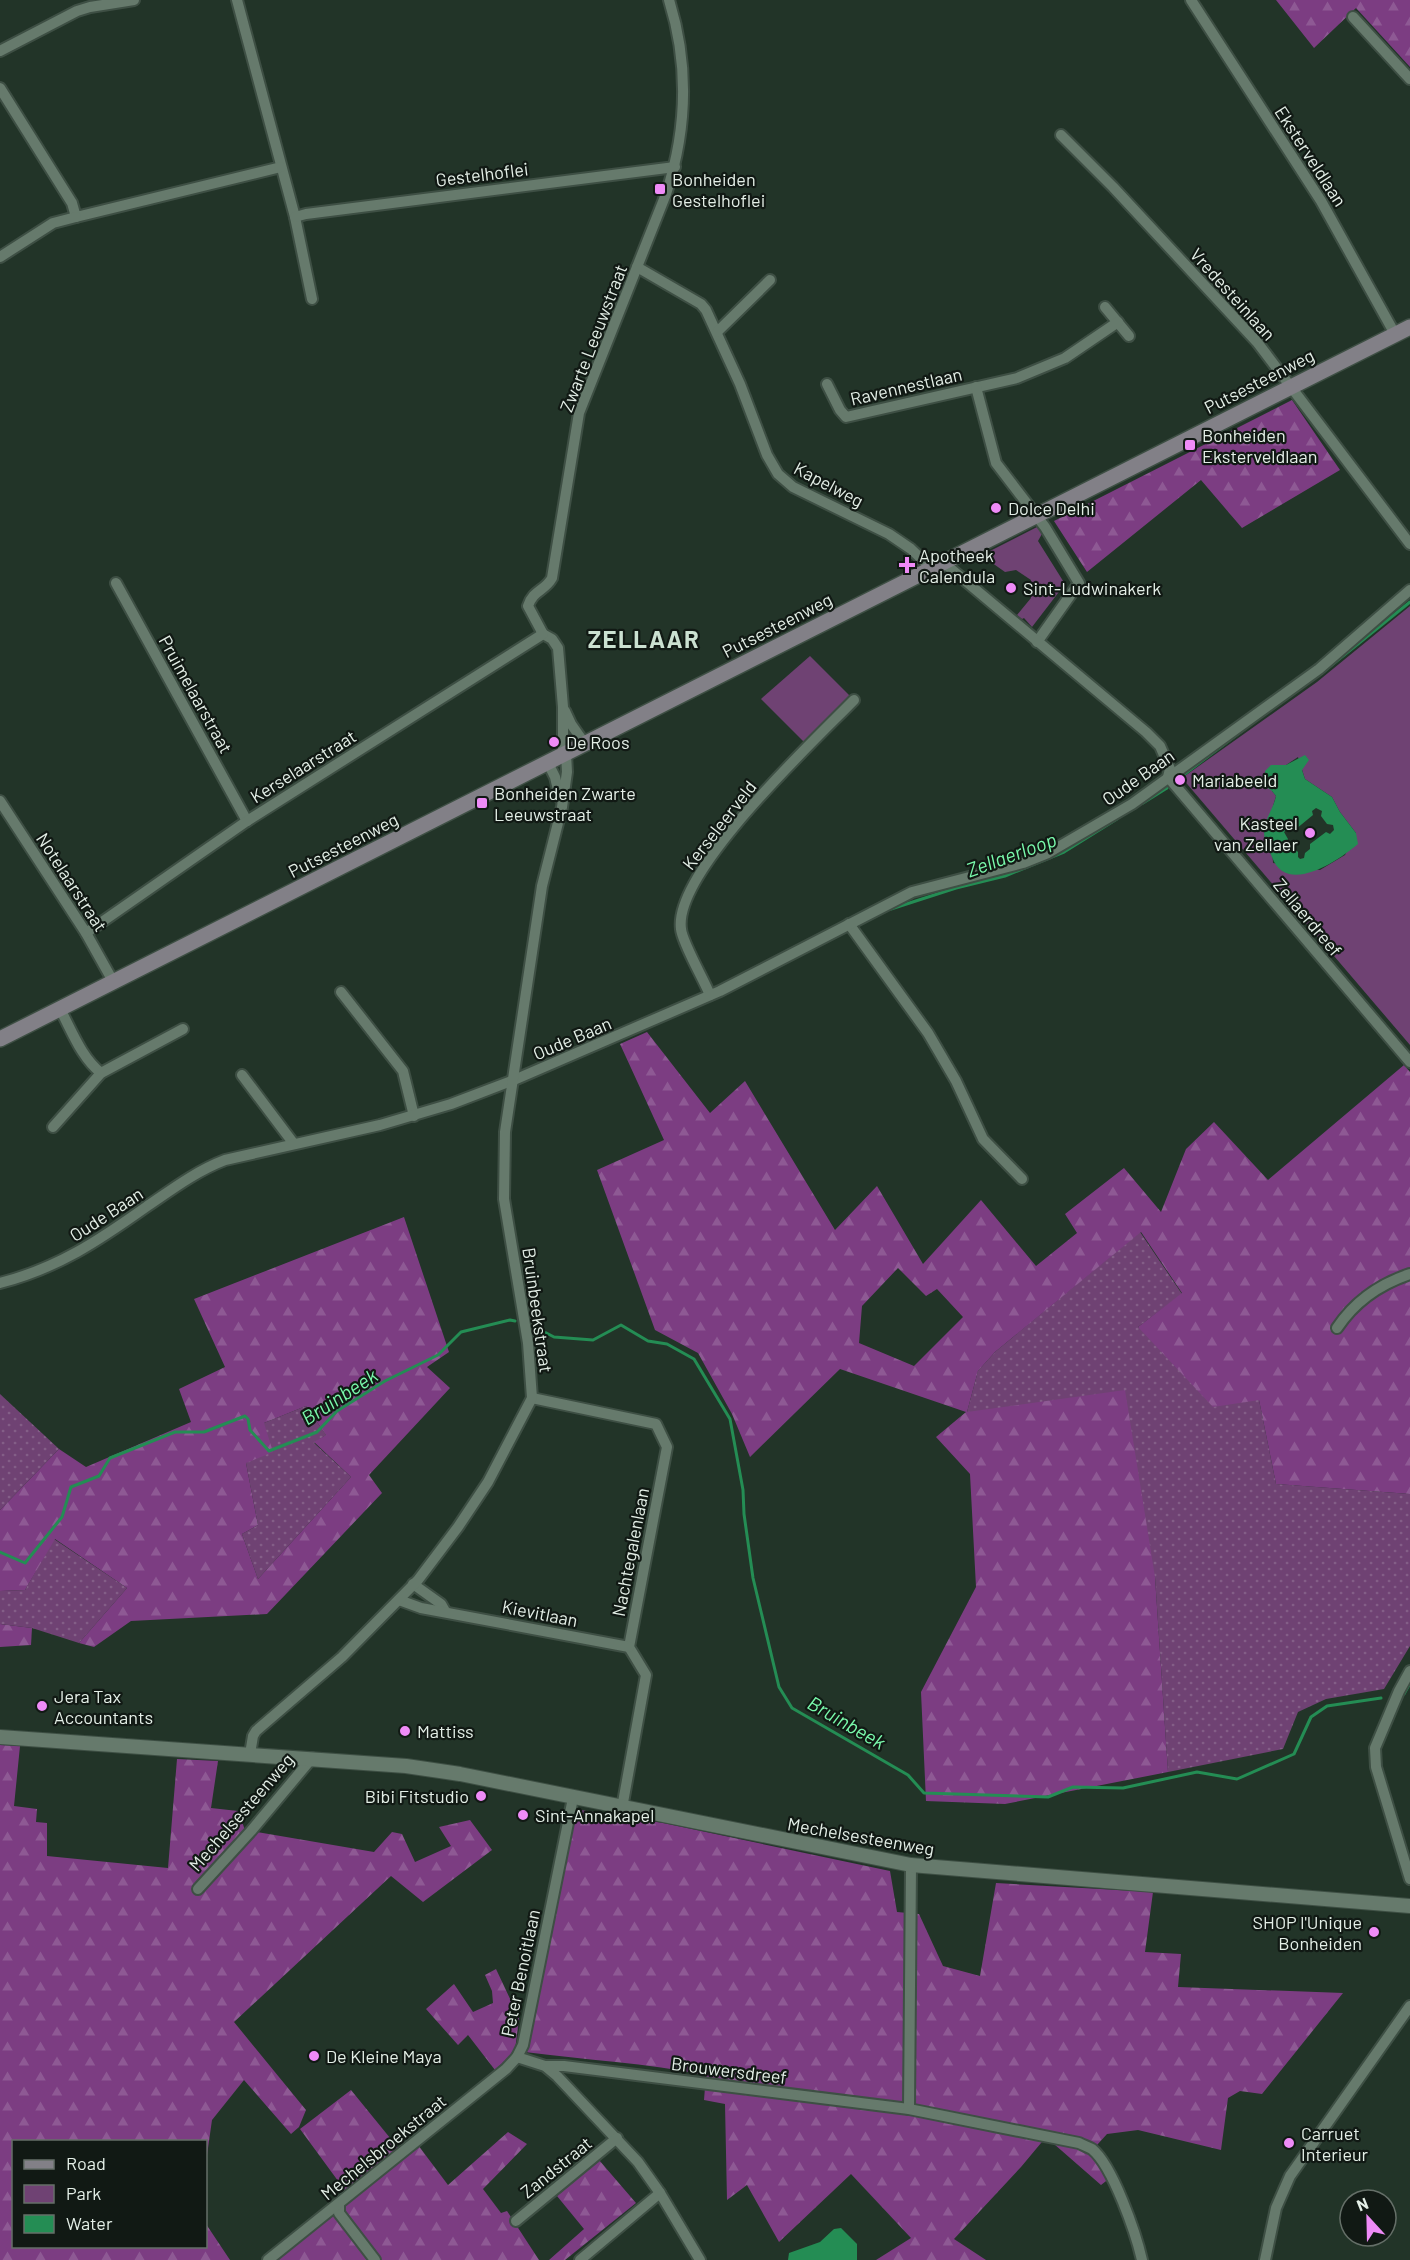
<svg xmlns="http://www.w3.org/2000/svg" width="1410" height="2260" viewBox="0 0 1410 2260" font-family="Barlow,sans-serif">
  <defs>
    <pattern id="grass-dots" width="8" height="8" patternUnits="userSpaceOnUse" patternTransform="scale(1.5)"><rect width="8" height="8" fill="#6f4273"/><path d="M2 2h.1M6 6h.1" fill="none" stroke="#835e87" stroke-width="1.8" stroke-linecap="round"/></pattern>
    <pattern id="forest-firs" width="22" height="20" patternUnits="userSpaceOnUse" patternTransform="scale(1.5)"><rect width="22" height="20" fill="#7c3d82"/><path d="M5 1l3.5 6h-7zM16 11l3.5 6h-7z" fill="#8e5994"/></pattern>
  </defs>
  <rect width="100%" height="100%" fill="#223428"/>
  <g fill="url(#grass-dots)">
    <polygon points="1140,1232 1182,1294 1138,1327 1259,1400 1276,1484 1410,1494 1410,1646 1384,1689 1326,1699 1298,1712 1283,1749 1168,1772 1155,1577 967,1412 978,1371 995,1352"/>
    <polygon points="0,1394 59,1449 0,1510"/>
    <polygon points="306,1406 326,1435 314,1443 351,1477 258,1579 242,1534 258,1525 246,1463 264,1423"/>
    <polygon points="54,1539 127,1588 79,1643 32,1628 0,1624 0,1591 25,1590"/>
  </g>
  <g fill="url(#forest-firs)" fill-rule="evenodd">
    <polygon points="1276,0 1410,0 1410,67 1356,8 1314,48"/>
    <polygon points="1292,400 1340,470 1242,528 1201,480 1087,572 1054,521"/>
    <path d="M647 1032 710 1113 745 1081 835 1230 877 1186 923 1264 981 1200 1036 1266 1077 1233 1065 1214 1124 1168 1161 1212 1186 1149 1214 1122 1268 1180 1404 1065 1410 1072V1494L1276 1484 1259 1400 1213 1407 1138 1327 1182 1293 1141 1232 995 1352 978 1371 967 1412 1125 1390 1155 1577 1168 1772 1005 1804 926 1801 921 1692 976 1587 970 1474 936 1437 966 1412 840 1369 750 1457 732 1414 698 1353 655 1330 597 1170 664 1140 620 1044ZM898 1268 926 1296 937 1289 963 1317 914 1366 859 1343 862 1306Z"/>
    <path d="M404 1217 449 1352 427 1367 450 1388 369 1475 382 1493 267 1614 131 1621 94 1647 79 1643 127 1588 55 1539 25 1590 0 1591V1510L59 1449 86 1467 191 1422 179 1389 225 1367 194 1299ZM306 1406 326 1435 314 1442 351 1477 258 1579 242 1534 258 1525 246 1463 273 1452 264 1423Z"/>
    <polygon points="0,1624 32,1628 31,1645 0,1647"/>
    <polygon points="0,1745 20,1746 14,1806 37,1809 36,1822 47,1823 47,1856 168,1868 177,1759 218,1761 211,1808 238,1811 245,1830 374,1852 392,1832 402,1834 415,1862 451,1846 439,1827 470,1820 492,1850 423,1902 391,1876 234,2022 306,2110 299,2127 291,2134 244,2080 212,2120 206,2162 206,2142 14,2142 14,2246 206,2246 206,2224 230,2260 0,2260"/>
    <path d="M574 1809 663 1823 890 1871 897 1912 919 1914 943 1966 980 1976 996 1883 1153 1892 1145 1952 1181 1954 1178 1987 1343 1993 1262 2094 1240 2091 1228 2098 1221 2150 1138 2130 1107 2134 1097 2145 1110 2178 1101 2185 1046 2137 1021 2167 954 2239 986 2260H876L911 2238 851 2174 779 2242 747 2185 727 2200 725 2104 704 2100 706 2075C646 2063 586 2060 525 2052Z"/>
    <polygon points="496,1969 519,2018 515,2051 495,2070 468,2035 458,2045 426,2009 454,1984 473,2012 493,2003 492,1991 485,1975"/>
    <polygon points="351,2090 399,2149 418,2145 448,2185 508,2132 527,2144 483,2189 501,2213 507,2211 539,2260 273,2260 352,2200 300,2129"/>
    <polygon points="599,2160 636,2203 565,2260 549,2260 584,2229 557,2196"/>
  </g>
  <g fill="#6f4273" fill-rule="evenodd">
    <polygon points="1039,526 1043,532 1038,541 1065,584 1032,627 1024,618 1022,619 1017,615 1031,598 1031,580 1016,570 1005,572 988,560 989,559 987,555 990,554 990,551"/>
    <path d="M1410 606V1045L1182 778 1317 682ZM1298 757 1305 779 1332 797 1340 812 1356 833 1345 855 1320 870 1273 863 1270 816 1276 796 1272 791 1286 765Z"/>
    <polygon points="810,656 854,700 809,747 761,699"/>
  </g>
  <g fill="#248d54" fill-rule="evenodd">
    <path d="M1305 755 1309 760 1302 770 1305 779 1332 797 1340 812 1356 833 1358 844C1338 861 1286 896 1272 857 1268 847 1264 842 1264 831 1264 821 1274 807 1276 796L1272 791 1265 786V771L1271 765H1286ZM1316 808 1322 811 1321 816 1327 824 1333 825 1334 830 1330 834 1326 832 1310 844V849L1305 853 1304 858 1300 859 1298 857V852L1287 841 1288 839 1284 832 1292 825 1296 829 1313 815 1312 811Z"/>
    <polygon points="841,2228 857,2244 857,2260 788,2260 789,2253 820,2242 834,2229"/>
  </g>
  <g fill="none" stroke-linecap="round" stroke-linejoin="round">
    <g stroke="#248d54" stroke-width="3">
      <polyline points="1323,672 1410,602"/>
      <polyline points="1178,779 1247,727"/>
      <polyline points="1143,803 1167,788"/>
      <polyline points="891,909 956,888 1005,876 1064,852 1117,819"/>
      <polyline points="533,1326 554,1337 593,1340 621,1325 648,1341 667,1344 694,1359 730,1419 743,1490 744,1514 753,1578 779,1687 792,1708 908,1775 924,1793 1048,1797 1073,1787 1123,1788 1197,1772 1237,1779 1294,1754 1311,1717 1327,1706 1381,1698"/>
      <polyline points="0,1552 25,1563 62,1517 71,1487 99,1476 110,1458 175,1432 204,1432 245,1416 248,1419 250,1430 269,1451 317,1432 337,1411 385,1381 438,1355 461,1332 510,1320 515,1321"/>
      <polyline points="1400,1695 1404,1694 1410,1683"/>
    </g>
    <defs>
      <g id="minor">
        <polyline points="237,0 295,217 312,299"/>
        <polyline points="1191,0 1321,201 1395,334"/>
        <polyline points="1353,17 1410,79"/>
        <polyline points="0,51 77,11 90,7 134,0"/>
        <polyline points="0,88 72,203 76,217 281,167"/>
        <polyline points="1061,135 1113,187 1257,342 1410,544"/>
        <polyline points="295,217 306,214 675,167"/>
        <polyline points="0,257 53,223 76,217"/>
        <polyline points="637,267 701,304 706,310 740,384 767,455 778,474 793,487 889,534 911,549 932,569"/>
        <polyline points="1105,307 1129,336"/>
        <polyline points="717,332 770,280"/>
        <polyline points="827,384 840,410 846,417 1017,378 1065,358 1118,322"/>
        <polyline points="976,387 996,463 1045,527 1079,583 1037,642"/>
        <polyline points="944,563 1146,732 1160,746 1170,769 1168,777 1410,1062"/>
        <polyline points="116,583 247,821"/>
        <polyline points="565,711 571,724 585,744"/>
        <path d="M563 755V707L558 648 552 639 543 634 528 606C533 590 545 591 552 578L579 413 666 194C687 130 689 64 669 0"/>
        <polyline points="548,763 555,777 560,798"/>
        <polyline points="0,801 86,933 114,983"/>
        <polyline points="849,924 928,1033 956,1081 983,1139 1022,1179"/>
        <polyline points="86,933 247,821 543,634"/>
        <polyline points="341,992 403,1071 414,1116"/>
        <path d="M710 995C704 980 682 942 681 929 673 872 814 741 854 700"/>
        <path d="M60 1009C72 1031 81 1057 101 1073"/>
        <polyline points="242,1075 294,1144"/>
        <polyline points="53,1127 101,1073 183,1029"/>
        <path d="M0 1283C58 1268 98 1241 146 1207 171 1190 196 1171 225 1160L380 1125 451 1104 514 1080 720 991 912 892 1023 863 1048 853 1132 804 1319 669 1410 590"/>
        <path d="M1337 1328C1355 1301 1380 1284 1410 1274"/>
        <polyline points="532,1398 656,1424 667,1447 629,1647 646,1675 622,1808"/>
        <polyline points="413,1584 441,1604 445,1611"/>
        <polyline points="399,1600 421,1608 629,1647"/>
        <polyline points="1410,1671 1399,1691 1375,1748 1376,1767 1410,1879"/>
        <polyline points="250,1754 253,1736 256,1731 342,1657 418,1580 458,1527 488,1482 532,1398 528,1343 504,1199 505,1132 542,886 562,807 567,772 566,754"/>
        <polyline points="198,1889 251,1831 312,1758"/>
        <polyline points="517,2057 545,2066 557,2076 638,2162 660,2193 700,2260"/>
        <path d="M545 2066H564L909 2109 1079 2143C1083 2145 1088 2147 1092 2149 1113 2166 1136 2234 1142 2260"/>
        <polyline points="909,2109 911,1865"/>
        <polyline points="339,2204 339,2213 375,2260"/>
        <polyline points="516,2221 617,2138"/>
        <polyline points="268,2260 506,2069 517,2057 523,2045 573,1798"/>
        <polyline points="580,2260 660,2193"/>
        <polyline points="1265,2260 1276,2208 1290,2176 1410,2006"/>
      </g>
      <polyline id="tertiary" points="0,1737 406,1766 460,1774 911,1865 1410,1906"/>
      <polyline id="secondary" points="0,1039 1410,327"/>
    </defs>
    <use href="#minor" stroke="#3e4f44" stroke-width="14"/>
    <use href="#tertiary" stroke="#3e4f44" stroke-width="16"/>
    <use href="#secondary" stroke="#3e4f44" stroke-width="18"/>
    <use href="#minor" stroke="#667a6c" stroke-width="10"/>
    <use href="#tertiary" stroke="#667a6c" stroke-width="14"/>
    <use href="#secondary" stroke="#828087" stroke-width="15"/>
  </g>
  <g fill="#ef8bf7" stroke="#111914" stroke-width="2">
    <rect x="654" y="183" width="12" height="12" rx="3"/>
    <rect x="1184" y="439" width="12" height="12" rx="3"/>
    <circle cx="996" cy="508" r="6"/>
    <path d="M904 556h6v6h6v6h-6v6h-6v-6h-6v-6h6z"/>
    <circle cx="1011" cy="588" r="6"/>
    <circle cx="554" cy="742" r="6"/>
    <circle cx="1180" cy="780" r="6"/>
    <rect x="476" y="797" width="12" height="12" rx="3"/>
    <circle cx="1310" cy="833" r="6"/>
    <circle cx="42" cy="1706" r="6"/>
    <circle cx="405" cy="1731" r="6"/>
    <circle cx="481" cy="1796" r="6"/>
    <circle cx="523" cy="1815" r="6"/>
    <circle cx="1374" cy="1932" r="6"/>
    <circle cx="314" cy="2056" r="6"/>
    <circle cx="1289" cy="2143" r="6"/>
  </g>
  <g text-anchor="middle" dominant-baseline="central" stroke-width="4.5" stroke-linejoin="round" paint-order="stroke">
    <g font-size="18" fill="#e4efe7" stroke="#111914">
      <text transform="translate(1311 156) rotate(57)">Eksterveldlaan</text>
      <text transform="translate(482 174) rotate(-7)">Gestelhoflei</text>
      <text transform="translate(1233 294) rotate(48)">Vredesteinlaan</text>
      <text transform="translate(593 338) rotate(-69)">Zwarte Leeuwstraat</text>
      <text transform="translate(1259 381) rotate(-27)">Putsesteenweg</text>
      <text transform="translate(906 386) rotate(-13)">Ravennestlaan</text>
      <text transform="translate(829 484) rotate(28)">Kapelweg</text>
      <text transform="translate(777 625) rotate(-27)">Putsesteenweg</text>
      <text transform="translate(196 694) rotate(61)">Pruimelaarstraat</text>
      <text transform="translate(303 766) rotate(-32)">Kerselaarstraat</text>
      <text transform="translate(1138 777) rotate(-35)">Oude Baan</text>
      <text transform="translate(719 825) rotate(-52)">Kerseleerveld</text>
      <text transform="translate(343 845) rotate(-27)">Putsesteenweg</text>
      <text transform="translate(72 882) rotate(57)">Notelaarstraat</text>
      <text transform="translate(1308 917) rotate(50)">Zellaerdreef</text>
      <text transform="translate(572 1038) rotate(-23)">Oude Baan</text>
      <text transform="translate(106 1214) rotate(-33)">Oude Baan</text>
      <text transform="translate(538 1310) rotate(82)">Bruinbeekstraat</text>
      <text transform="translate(630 1552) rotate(-79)">Nachtegalenlaan</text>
      <text transform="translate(540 1613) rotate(11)">Kievitlaan</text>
      <text transform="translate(241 1812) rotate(-49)">Mechelsesteenweg</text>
      <text transform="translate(861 1836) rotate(10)">Mechelsesteenweg</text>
      <text transform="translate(520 1973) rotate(-78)">Peter Benoitlaan</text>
      <text transform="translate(729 2070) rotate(7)">Brouwersdreef</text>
      <text transform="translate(383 2147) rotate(-39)">Mechelsbroekstraat</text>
      <text transform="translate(556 2167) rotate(-39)">Zandstraat</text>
    </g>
    <g font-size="18" fill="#e4efe7" stroke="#111914" text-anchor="start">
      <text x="672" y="179">Bonheiden<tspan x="672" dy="21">Gestelhoflei</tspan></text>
      <text x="1202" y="435">Bonheiden<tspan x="1202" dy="21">Eksterveldlaan</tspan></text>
      <text x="1008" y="508">Dolce Delhi</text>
      <text x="919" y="555">Apotheek<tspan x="919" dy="21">Calendula</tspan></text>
      <text x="1023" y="588">Sint-Ludwinakerk</text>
      <text x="566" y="742">De Roos</text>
      <text x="1192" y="780">Mariabeeld</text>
      <text x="494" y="793">Bonheiden Zwarte<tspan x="494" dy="21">Leeuwstraat</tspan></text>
      <text x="1298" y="823" text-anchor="end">Kasteel<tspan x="1298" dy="21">van Zellaer</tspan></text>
      <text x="54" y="1696">Jera Tax<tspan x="54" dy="21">Accountants</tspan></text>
      <text x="417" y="1731">Mattiss</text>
      <text x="469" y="1796" text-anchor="end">Bibi Fitstudio</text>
      <text x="535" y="1815">Sint-Annakapel</text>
      <text x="1362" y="1922" text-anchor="end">SHOP l'Unique<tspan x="1362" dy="21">Bonheiden</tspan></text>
      <text x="326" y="2056">De Kleine Maya</text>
      <text x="1301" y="2133">Carruet<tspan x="1301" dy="21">Interieur</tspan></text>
    </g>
    <g font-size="20" font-style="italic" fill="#79f9ab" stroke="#111914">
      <text transform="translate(1011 854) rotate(-20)">Zellaerloop</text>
      <text transform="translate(339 1396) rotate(-33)">Bruinbeek</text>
      <text transform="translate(847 1722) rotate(30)">Bruinbeek</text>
    </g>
    <g font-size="24" font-weight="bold" letter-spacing="1.5" fill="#cbe1d1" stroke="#111914">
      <text x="644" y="638">ZELLAAR</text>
    </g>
  </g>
  <rect x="12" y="2140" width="195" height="108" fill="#111914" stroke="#656f68" stroke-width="1.5"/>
  <rect x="24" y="2160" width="30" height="9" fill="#828087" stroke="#656f68" stroke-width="1.5"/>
  <text x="66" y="2170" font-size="18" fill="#e4efe7">Road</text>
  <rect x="24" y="2185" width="30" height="18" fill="#6f4273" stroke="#656f68" stroke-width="1.5"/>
  <text x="66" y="2200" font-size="18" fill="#e4efe7">Park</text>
  <rect x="24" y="2215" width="30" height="18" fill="#248d54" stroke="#656f68" stroke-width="1.5"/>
  <text x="66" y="2230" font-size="18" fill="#e4efe7">Water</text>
  <g transform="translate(1368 2218) rotate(338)"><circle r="28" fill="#111914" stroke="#656f68" stroke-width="1.5"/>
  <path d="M0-4.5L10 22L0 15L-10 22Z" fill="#ef8bf7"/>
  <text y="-9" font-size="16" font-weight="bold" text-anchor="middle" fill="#e4efe7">N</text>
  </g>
</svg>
